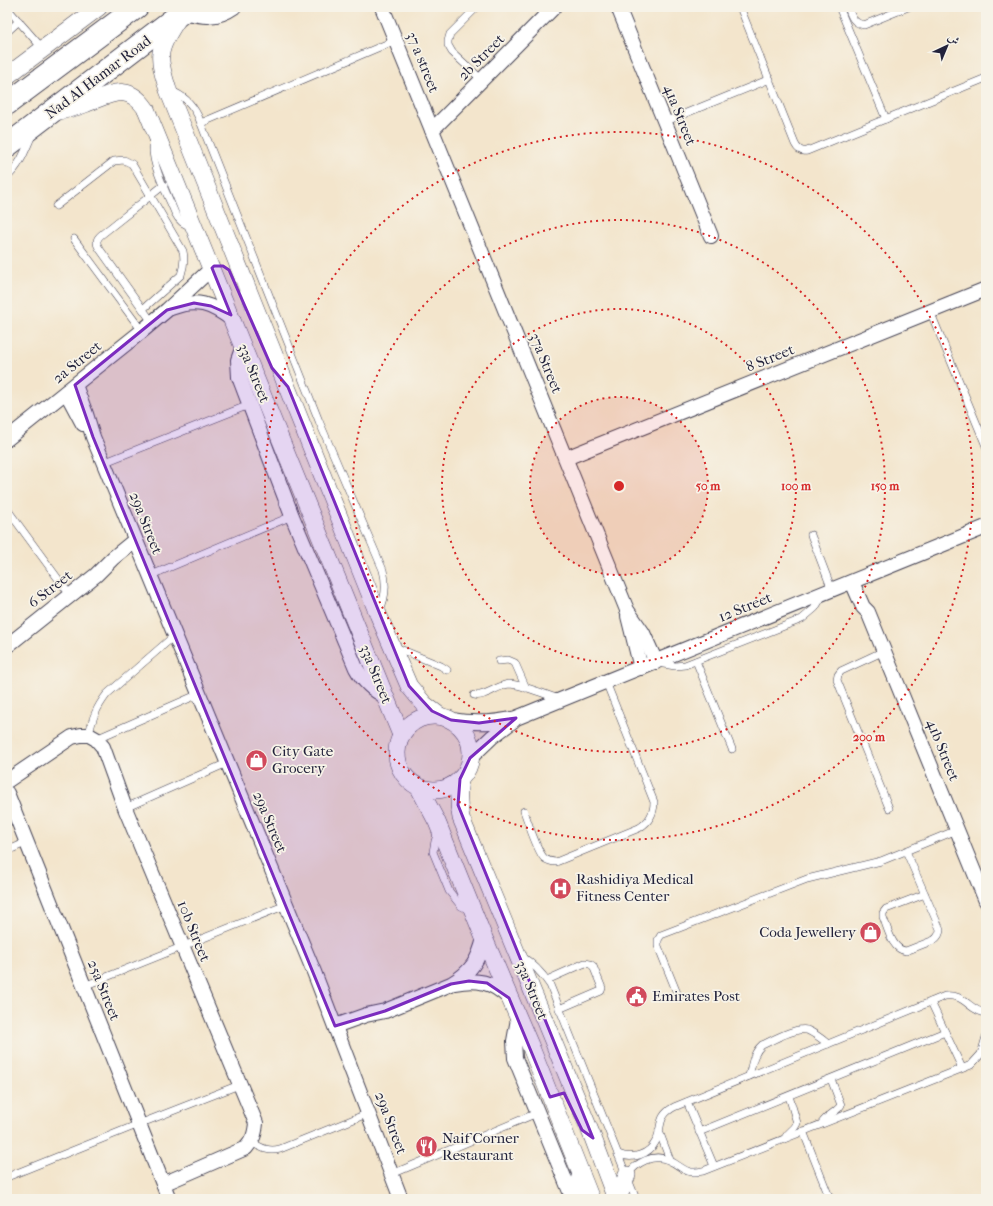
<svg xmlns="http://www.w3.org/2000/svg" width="993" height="1206" viewBox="0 0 993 1206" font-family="'IM FELL French Canon',Amiri,serif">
  <rect width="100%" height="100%" fill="#f7f3e8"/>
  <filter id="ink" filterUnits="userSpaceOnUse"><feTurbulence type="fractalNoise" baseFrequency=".025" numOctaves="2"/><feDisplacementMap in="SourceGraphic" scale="8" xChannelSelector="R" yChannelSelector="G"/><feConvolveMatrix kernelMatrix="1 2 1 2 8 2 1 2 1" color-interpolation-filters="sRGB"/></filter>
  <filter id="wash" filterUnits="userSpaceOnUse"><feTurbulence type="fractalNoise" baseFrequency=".012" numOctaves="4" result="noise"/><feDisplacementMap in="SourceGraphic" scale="16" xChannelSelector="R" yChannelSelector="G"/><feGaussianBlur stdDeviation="0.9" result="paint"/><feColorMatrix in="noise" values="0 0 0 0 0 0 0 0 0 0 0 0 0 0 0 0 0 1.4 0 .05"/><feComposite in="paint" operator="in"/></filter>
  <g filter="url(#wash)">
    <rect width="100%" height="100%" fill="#f3e5cc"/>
  </g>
  <g filter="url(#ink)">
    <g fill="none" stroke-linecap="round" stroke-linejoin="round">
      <defs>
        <g id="service">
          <polyline points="477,7 450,34 448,41 448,45 452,52 482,80"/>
          <path d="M740 7 795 144C798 150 802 152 807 151L986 78"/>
          <polyline points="839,7 886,119"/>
          <path d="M848 7C851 16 853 23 864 25L908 7"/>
          <polyline points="7,8 43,49"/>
          <polyline points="7,32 19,21"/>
          <path d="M171 91C183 95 192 104 198 116L319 421 383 570C387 585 386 598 379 612"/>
          <polyline points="664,122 770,79"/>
          <polyline points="201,123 396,40"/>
          <path d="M154 139C148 160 167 193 175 213 179 221 183 224 192 227"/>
          <path d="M7 177C20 166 25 151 32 135"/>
          <path d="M56 206 114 161 124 160 132 164 183 251C185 260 184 266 181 275L143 309"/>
          <polyline points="74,239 142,331"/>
          <polyline points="930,311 986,446"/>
          <path d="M152 322 99 248C96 243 96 239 101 235L164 185"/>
          <polyline points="103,463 249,405"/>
          <polyline points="7,509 70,595"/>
          <polyline points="811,535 832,590"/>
          <polyline points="149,576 292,516"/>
          <polyline points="395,647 441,666 447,670"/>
          <polyline points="884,651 841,671 838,675 837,680 889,808"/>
          <polyline points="499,661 508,660 515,663 526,688"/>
          <polyline points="696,661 732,749"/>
          <polyline points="658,663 675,666 685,665 802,619 815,608 823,595"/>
          <path d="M474 695C484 698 498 685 509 684 521 684 547 695 559 699"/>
          <path d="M89 735C92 718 97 707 107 694L174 636"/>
          <polyline points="96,739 199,694"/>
          <polyline points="125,808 227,763"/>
          <path d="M524 811C528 822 537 851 544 858 548 861 552 862 556 862L639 828C649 822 654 814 654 802L606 682"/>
          <polyline points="438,832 435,841 433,852 449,891 461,906 471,911"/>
          <polyline points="7,851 27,842"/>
          <path d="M906 851 940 929C940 934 938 937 934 940L906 951C892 950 888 929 883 917V913L886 909 925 894"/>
          <path d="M521 956C534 964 542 973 550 985L636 1199"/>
          <polyline points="547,980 585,963 590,964 593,966 602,988 601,991 559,1009"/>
          <polyline points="84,986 286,905"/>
          <polyline points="679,998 658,946 658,940 661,935 807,879 881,861 957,830"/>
          <polyline points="931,1002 962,1068"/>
          <path d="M749 1076C752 1064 753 1053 762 1045 773 1040 796 1027 807 1030 814 1033 822 1039 828 1044"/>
          <polyline points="687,1102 714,1166"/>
          <polyline points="984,1122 986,1127"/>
          <path d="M822 1123C828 1114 837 1112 841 1105L831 1079"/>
          <polyline points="659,1131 670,1160"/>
          <polyline points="803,1131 830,1199"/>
          <polyline points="699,1132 945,1032"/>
          <path d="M785 1138C788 1131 795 1130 797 1123L789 1096"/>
          <path d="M251 1142C262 1148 268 1152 280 1149L369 1113"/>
          <path d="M618 1154C632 1160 649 1155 656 1141 663 1127 656 1117 674 1107L945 996C965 993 969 1011 986 1013"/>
          <polyline points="392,1174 537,1113"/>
          <path d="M627 1175C636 1163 653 1153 668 1160 683 1166 683 1175 703 1171L971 1065 981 1054 986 1037"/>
          <polyline points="7,1177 139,1124 239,1085"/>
        </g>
        <g id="minor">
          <polyline points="382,7 627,610 643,633 656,662"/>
          <polyline points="618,7 711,236"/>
          <path d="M184 12C203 17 217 19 234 7"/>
          <polyline points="432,130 554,7"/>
          <path d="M171 308C197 298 211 304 233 320"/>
          <path d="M243 346 238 360 239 377 292 516 356 668C363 681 372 690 385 696"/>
          <polyline points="75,385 86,414 93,437 314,972 401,1199"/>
          <polyline points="66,392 83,424"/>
          <polyline points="7,439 142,331 167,310 212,268"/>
          <polyline points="566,458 986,289"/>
          <polyline points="852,582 863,607 868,612 986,901"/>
          <polyline points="628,616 641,668"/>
          <polyline points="7,646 96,575 113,558 135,540"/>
          <path d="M451 720C474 724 494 723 516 718L986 527"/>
          <polyline points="470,758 492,737 513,721"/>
          <path d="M7 781 72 737 81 735H89L96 739 103 747 125 808 256 1123C255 1134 253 1140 246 1148L163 1184"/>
          <polyline points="7,793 169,1199"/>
          <path d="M454 983C477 979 492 981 509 998"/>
          <polyline points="518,1019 514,1041 515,1058 573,1199"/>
          <path d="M335 1026 366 1015 385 1011 451 984C471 972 479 960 484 938"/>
        </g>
        <g id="tertiary">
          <path d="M177 20C157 50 157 56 168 90L378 614 409 686 424 704 440 716"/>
          <polyline points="7,76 99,7"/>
          <path d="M54 112C65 110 75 108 85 104 109 95 127 81 146 109L401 735"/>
          <circle cx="434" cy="753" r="37"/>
          <path d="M460 779C458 793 458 804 461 818L593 1138 616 1199"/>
          <polyline points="418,786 437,822 484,938 530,1045 591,1199"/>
          <polyline points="575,1199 581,1173"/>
          <polyline points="618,1199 627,1175"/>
        </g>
        <g id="primary">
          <polyline points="7,104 137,7"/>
          <polyline points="7,146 189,7"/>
        </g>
      </defs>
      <use href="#service" stroke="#413f51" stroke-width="8"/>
      <use href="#minor" stroke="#413f51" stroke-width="16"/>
      <use href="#tertiary" stroke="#413f51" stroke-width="18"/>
      <use href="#primary" stroke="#413f51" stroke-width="24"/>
      <use href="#service" stroke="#fff" stroke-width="7"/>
      <use href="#minor" stroke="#fff" stroke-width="14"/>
      <use href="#tertiary" stroke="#fff" stroke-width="17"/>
      <use href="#primary" stroke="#fff" stroke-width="22"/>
    </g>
  </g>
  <path fill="#7b2cbf" fill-opacity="0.2" stroke="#7b2cbf" stroke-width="3" stroke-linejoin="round" d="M214 266H223L229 270 272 368 288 387 409 686 432 711 451 720 479 723 516 718 470 758 460 779 458 805 593 1138 582 1130 564 1093 550 1097 509 998 487 983 469 981 451 984 385 1011 335 1026 93 437 75 385 167 310 194 303 211 306 231 315 212 268Z"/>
  <circle cx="619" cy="486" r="89" fill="#d62828" fill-opacity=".12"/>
  <g fill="none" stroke="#d62828" stroke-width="2" stroke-dasharray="2 4">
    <circle cx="619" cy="486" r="89"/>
    <circle cx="619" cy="486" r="177"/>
    <circle cx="619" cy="486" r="266"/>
    <circle cx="619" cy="486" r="354"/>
  </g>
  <defs>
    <symbol id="shop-disc" viewBox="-11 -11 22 22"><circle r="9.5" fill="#d1495b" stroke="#f7f3e8"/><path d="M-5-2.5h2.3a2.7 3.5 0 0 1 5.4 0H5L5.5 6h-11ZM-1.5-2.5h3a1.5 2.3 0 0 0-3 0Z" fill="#fff"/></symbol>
    <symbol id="hospital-disc" viewBox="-11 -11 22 22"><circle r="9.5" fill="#d1495b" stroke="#f7f3e8"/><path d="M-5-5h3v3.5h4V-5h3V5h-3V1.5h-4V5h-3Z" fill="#fff"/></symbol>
    <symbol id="civic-disc" viewBox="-11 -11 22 22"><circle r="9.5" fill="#d1495b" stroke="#f7f3e8"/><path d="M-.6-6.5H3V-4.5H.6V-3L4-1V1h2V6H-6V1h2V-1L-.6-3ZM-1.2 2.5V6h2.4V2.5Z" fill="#fff"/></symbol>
    <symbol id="restaurant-disc" viewBox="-11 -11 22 22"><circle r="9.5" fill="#d1495b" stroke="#f7f3e8"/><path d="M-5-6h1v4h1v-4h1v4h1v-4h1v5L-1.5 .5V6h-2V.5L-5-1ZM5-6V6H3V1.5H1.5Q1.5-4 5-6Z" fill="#fff"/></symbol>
  </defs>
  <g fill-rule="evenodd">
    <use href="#shop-disc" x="244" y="748" width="25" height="25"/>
    <use href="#hospital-disc" x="548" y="876" width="25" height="25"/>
    <use href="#shop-disc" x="858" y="920" width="25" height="25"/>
    <use href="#civic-disc" x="624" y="984" width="25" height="25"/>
    <use href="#restaurant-disc" x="414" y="1134" width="25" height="25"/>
  </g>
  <g text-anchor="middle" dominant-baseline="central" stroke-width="3.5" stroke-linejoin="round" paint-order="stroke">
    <g font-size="15" fill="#22223b" stroke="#f7f3e8">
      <text transform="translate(481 57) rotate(-45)">2b Street</text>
      <text transform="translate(423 62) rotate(68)">37 a street</text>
      <text transform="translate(98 77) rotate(-37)">Nad Al Hamar Road</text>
      <text transform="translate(680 115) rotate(68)">41a Street</text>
      <text transform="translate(770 358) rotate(-22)">8 Street</text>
      <text transform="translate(77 362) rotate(-39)">2a Street</text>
      <text transform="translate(546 363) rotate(68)">37a Street</text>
      <text transform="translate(254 373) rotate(68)">33a Street</text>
      <text transform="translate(146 523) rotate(68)">29a Street</text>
      <text transform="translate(50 589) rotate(-38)">6 Street</text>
      <text transform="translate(745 607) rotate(-22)">12 Street</text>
      <text transform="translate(376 674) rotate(68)">33a Street</text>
      <text transform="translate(943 750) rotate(68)">41b Street</text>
      <text transform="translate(270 822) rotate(67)">29a Street</text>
      <text transform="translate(194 931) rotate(68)">10b Street</text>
      <text transform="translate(104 990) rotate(68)">25a Street</text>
      <text transform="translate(532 990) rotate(68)">33a Street</text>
      <text transform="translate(391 1123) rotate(69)">29a Street</text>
    </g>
    <g font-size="15" fill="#22223b" stroke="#f7f3e8" text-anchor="start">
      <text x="272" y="751">City Gate<tspan x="272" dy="17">Grocery</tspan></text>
      <text x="576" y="879">Rashidiya Medical<tspan x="576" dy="17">Fitness Center</tspan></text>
      <text x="856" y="932" text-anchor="end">Coda Jewellery</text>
      <text x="652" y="996">Emirates Post</text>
      <text x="442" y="1138">Naif Corner<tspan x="442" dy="17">Restaurant</tspan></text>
    </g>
  </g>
  <circle cx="619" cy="486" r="6" fill="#d62828" stroke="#f7f3e8" stroke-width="2"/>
  <g font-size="12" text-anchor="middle" font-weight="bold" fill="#d62828" stroke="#f7f3e8" stroke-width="3.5" stroke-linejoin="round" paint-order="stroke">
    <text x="708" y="490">50 m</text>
    <text x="796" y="490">100 m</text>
    <text x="885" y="490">150 m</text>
    <text x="869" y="741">200 m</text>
  </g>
  <rect width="993" height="1206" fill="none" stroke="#f7f3e8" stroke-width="24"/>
  <g transform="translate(947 46) rotate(44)" stroke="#f7f3e8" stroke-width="3" paint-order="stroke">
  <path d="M0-3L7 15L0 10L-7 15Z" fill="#22223b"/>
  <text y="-6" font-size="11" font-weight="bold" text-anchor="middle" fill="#22223b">ش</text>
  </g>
</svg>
